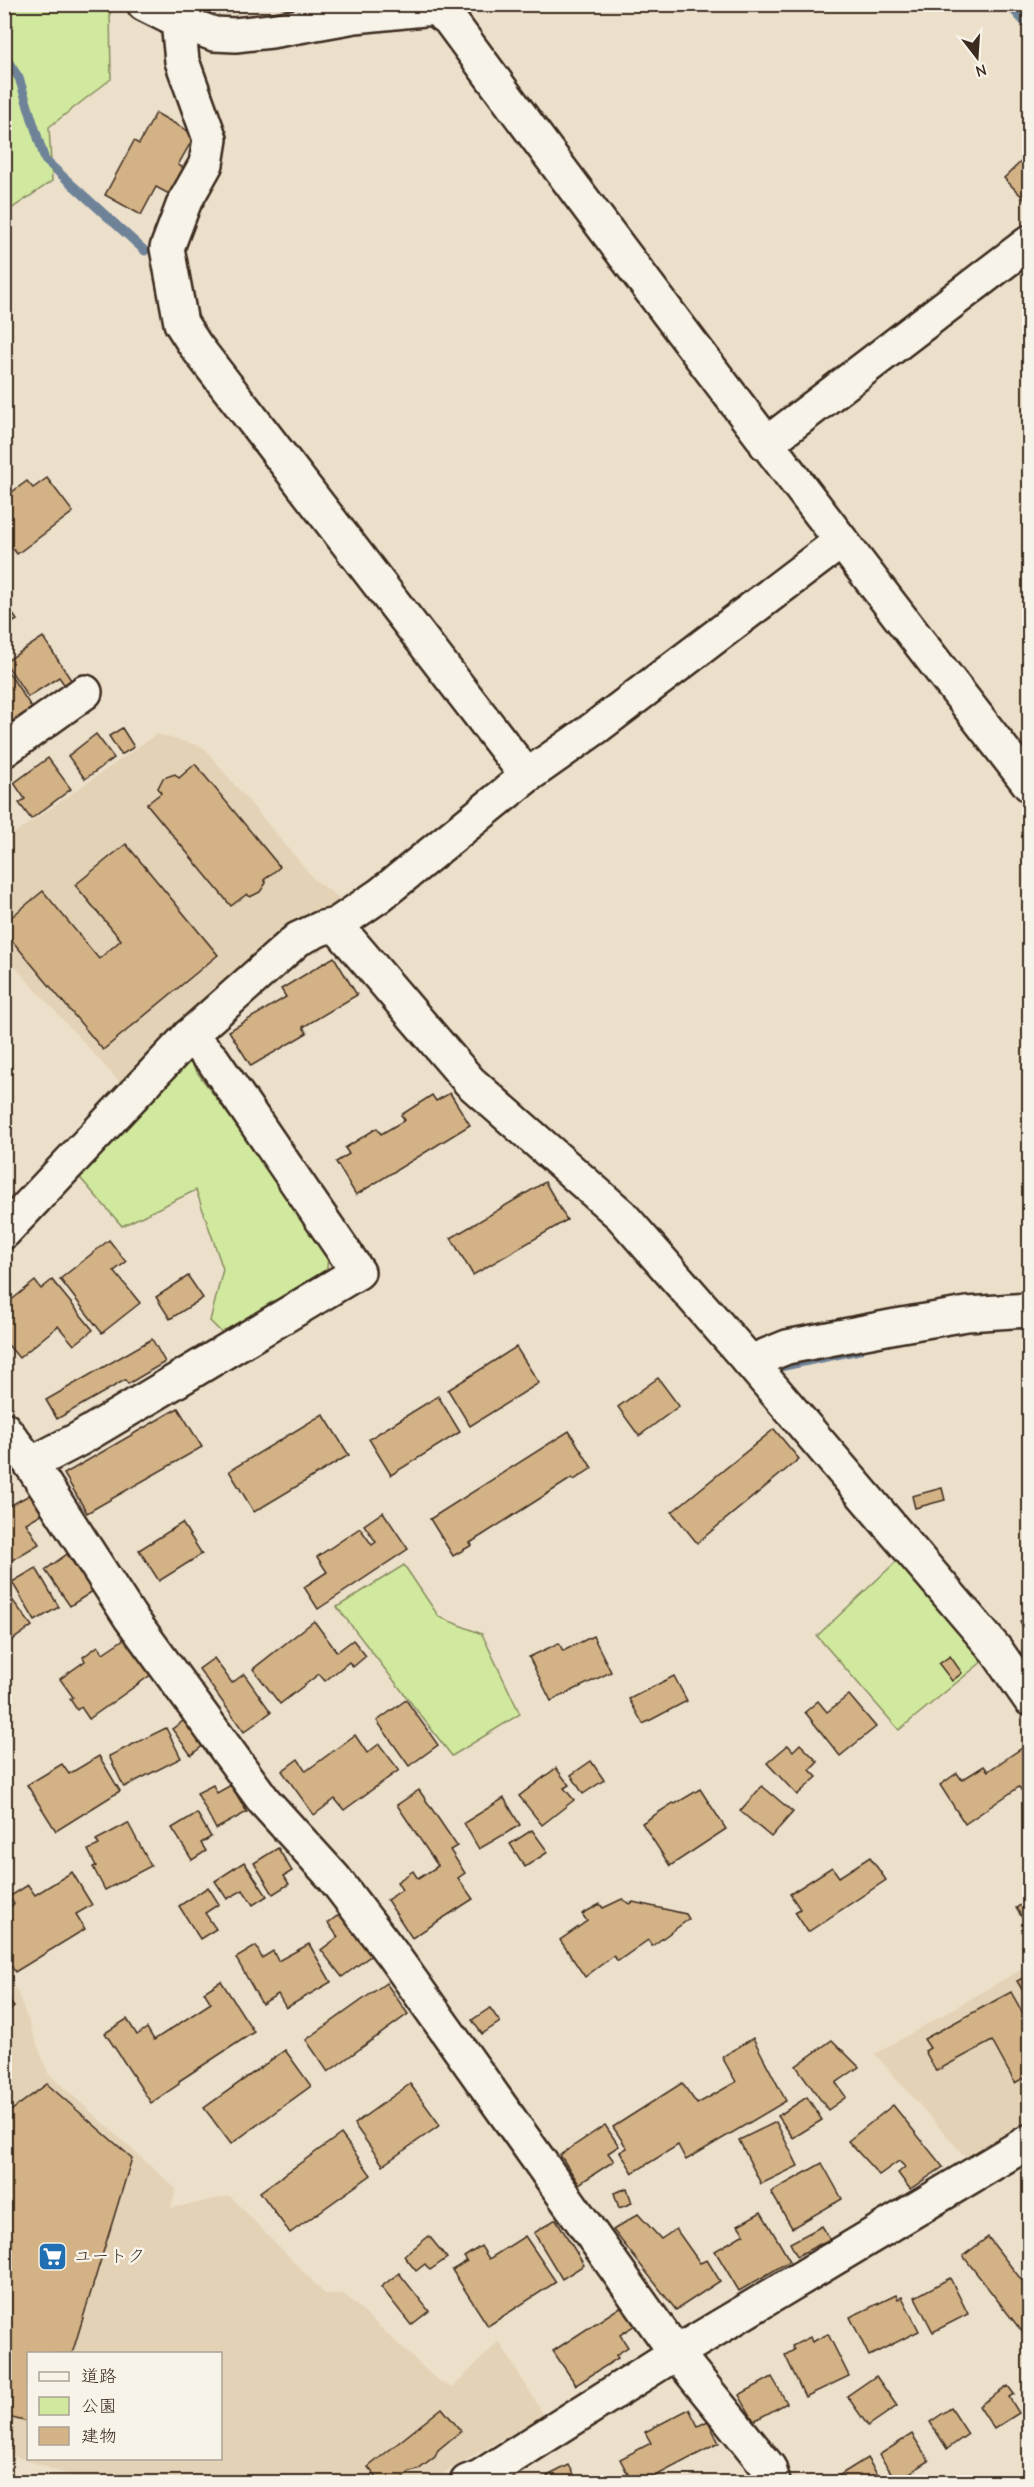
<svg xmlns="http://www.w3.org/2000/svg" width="1034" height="2487" viewBox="0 0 1034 2487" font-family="'Comic Neue','Klee One',sans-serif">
  <rect width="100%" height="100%" fill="#ece0cb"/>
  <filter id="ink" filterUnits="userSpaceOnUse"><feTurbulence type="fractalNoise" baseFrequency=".0167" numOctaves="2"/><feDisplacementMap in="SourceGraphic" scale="12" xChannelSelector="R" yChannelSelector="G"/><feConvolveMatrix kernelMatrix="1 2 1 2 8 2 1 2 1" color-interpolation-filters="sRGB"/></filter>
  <g filter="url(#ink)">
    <g fill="#e4d2b6" fill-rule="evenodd">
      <polygon points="157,734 203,747 315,880 348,904 124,1087 5,956 5,840"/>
      <polygon points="1029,1965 1029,2120 966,2158 875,2054"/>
      <path d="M4 1974 17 1991 48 2073 176 2189 171 2208 230 2196 325 2294H344L436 2379 452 2388 499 2341 544 2415 428 2482H89L5 2453ZM28 2354H220V2458H28Z"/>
    </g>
    <g fill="#d1e99e" stroke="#868a5e" stroke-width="1.5">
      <polygon points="5,4 102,4 110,8 111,79 49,127 52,181 5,213"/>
      <polygon points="189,1061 328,1251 327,1269 224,1335 210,1321 223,1269 196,1190 122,1226 75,1172"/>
      <polygon points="900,1558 989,1656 899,1730 817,1636"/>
      <polygon points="404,1565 439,1617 482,1634 520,1714 452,1756 337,1607"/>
    </g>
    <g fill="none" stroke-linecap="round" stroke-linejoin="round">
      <g stroke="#6e8298" stroke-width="9">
        <polyline points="1008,4 1030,28"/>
        <polyline points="4,55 19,78 45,160 145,251"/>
        <polyline points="775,1368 859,1350"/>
      </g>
    </g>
    <g fill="#d3b286" stroke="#3b2a1e" stroke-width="1.5">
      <polygon points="156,113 195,135 178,165 186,169 171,195 156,187 141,215 105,195 134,141 139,144"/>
      <polygon points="1030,153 1030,205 1004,178"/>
      <polygon points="47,478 73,512 17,554 4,537 4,498 27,481 33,488"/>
      <polygon points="4,601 17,620 4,628"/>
      <polygon points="43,637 73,683 66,687 59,677 28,697 5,662"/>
      <polygon points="7,670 32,708 8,724 10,727 4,731 4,671"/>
      <polygon points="122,728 134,747 121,755 109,736"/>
      <polygon points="96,734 114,758 85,779 68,756"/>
      <polygon points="48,758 71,789 31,819 19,803 25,799 14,783"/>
      <polygon points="195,764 280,867 264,880 266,883 260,892 250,897 247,894 231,906 147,804 161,793 158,788 163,778 175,774 179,778"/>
      <polygon points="126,844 218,955 103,1050 4,931 4,923 43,891 99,959 121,940 75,885"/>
      <polygon points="334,957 357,995 303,1027 307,1033 251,1066 229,1031 286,997 281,989"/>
      <polygon points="450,1093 470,1125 356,1195 336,1162 349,1154 345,1148 377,1128 381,1134 405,1120 401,1115 432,1095 436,1101"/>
      <polygon points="545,1182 567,1220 473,1275 451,1238"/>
      <polygon points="109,1240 126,1262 114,1271 140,1303 102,1333 60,1279"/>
      <polygon points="188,1276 203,1298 170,1319 156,1297"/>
      <polygon points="52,1280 93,1330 74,1345 58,1326 19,1358 4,1340 4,1306 35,1281 41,1289"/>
      <polygon points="152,1339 165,1362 128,1384 125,1380 57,1419 46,1400"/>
      <polygon points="516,1347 539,1383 470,1426 448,1390"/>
      <polygon points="658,1378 679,1406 639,1436 618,1407"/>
      <polygon points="438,1396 460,1432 391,1475 369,1439"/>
      <polygon points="178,1408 202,1447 87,1513 64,1474"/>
      <polygon points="323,1414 349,1455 254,1512 229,1471"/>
      <polygon points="774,1429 799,1459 697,1543 672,1512"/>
      <polygon points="569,1431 592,1468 574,1480 572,1478 470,1543 472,1545 453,1556 430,1519"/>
      <polygon points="942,1488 945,1500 915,1508 912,1496"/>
      <polygon points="31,1494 43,1513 26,1523 39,1544 4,1565 4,1509"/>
      <polygon points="383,1512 408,1549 318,1609 304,1587 327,1572 317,1557 360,1528 372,1545 376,1542 364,1525"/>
      <polygon points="182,1523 202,1554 159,1581 139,1550"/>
      <polygon points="67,1554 93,1591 70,1606 45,1570"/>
      <polygon points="36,1568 59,1607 35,1621 12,1582"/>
      <polygon points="4,1589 32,1626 4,1646"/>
      <polygon points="1030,1616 1030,1640 1020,1621"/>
      <polygon points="314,1621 337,1652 353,1640 366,1656 353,1667 349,1662 325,1681 319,1674 280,1704 253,1669"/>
      <polygon points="593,1636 611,1672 551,1701 529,1657 559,1643 563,1651"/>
      <polygon points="127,1637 152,1674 89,1719 81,1707 77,1710 70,1699 73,1697 60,1679 85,1661 83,1657 98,1646 103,1653"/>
      <polygon points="950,1656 962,1673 952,1681 939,1664"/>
      <polygon points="214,1658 232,1683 244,1674 271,1712 244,1732 199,1669"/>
      <polygon points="674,1676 687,1701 643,1724 629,1699"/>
      <polygon points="849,1695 876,1727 840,1756 805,1712 818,1701 827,1712"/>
      <polygon points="406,1700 438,1745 409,1766 377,1721"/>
      <polygon points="186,1719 205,1744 191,1755 172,1729"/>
      <polygon points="166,1728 181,1758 124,1787 109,1756"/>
      <polygon points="355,1735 367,1753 379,1744 399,1770 344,1810 335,1799 314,1815 282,1771 298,1759 306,1771"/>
      <polygon points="800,1744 818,1762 810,1770 817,1777 797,1795 767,1763 788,1745 793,1751"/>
      <polygon points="1022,1748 1030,1759 1030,1790 1024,1794 1019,1787 965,1824 940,1785 957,1773 962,1780 984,1766 988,1771"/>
      <polygon points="99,1756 120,1791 56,1831 27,1785 62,1764 69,1774"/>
      <polygon points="591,1761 604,1780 583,1794 571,1775"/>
      <polygon points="556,1768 569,1785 564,1788 574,1800 542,1825 519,1796"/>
      <polygon points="213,1785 217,1793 231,1785 247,1812 216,1829 197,1793"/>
      <polygon points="762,1786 793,1812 771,1837 740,1811"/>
      <polygon points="700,1789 726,1829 670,1866 642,1823 673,1803 675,1804"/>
      <polygon points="419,1790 457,1846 450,1850 465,1873 458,1878 473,1899 412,1938 387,1900 402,1890 397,1882 413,1871 418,1879 438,1866 397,1805"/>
      <polygon points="504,1798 520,1825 479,1849 464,1823"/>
      <polygon points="197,1813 211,1837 201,1843 206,1851 192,1860 172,1828"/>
      <polygon points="128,1823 151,1866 105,1890 93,1867 96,1866 88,1850 99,1845 96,1840"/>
      <polygon points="532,1830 548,1852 525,1867 510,1844"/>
      <polygon points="278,1848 292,1871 284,1876 289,1884 273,1894 254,1863"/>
      <polygon points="870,1857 886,1880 808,1932 795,1912 800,1909 790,1894 832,1867 839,1877"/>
      <polygon points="244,1862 267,1896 253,1905 243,1890 227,1899 215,1881"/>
      <polygon points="72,1872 92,1905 76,1914 85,1929 15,1972 4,1955 4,1910 14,1904 9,1897 28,1885 35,1895"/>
      <polygon points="208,1887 219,1904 205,1913 216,1929 200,1939 179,1906"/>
      <polygon points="622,1899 630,1904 633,1902 686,1914 689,1919 652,1946 648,1940 618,1961 613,1956 585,1977 560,1940 587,1921 582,1914 600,1904 603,1908"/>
      <polygon points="1030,1899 1030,1930 1016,1908"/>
      <polygon points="341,1913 373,1954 342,1977 321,1950 338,1937 328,1923"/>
      <polygon points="309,1944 331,1982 286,2008 278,1994 262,2004 236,1958 256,1946 262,1958 273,1951 278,1961"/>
      <polygon points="1030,1974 1030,2003 1017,1981"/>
      <polygon points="221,1981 254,2032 179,2081 179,2084 151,2103 105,2033 127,2019 137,2035 147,2028 154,2040 211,2003 204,1992"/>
      <polygon points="386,1983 408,2014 328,2072 306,2040"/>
      <polygon points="1011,1992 1030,2026 1030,2091 1023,2078 1015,2083 992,2041 936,2071 925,2051 930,2048 924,2039"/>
      <polygon points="4,1994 14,2007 4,2015"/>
      <polygon points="490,2008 500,2022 482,2034 472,2020"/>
      <polygon points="753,2038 786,2101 686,2160 678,2145 633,2173 620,2152 627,2148 613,2127 682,2083 697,2104 736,2082 722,2057"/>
      <polygon points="832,2040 859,2067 836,2083 846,2097 828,2110 796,2066"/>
      <polygon points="285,2050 311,2086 231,2144 204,2108"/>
      <polygon points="47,2084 132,2158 72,2354 28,2354 28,2422 4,2416 4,2116"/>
      <polygon points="410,2084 440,2125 383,2165 354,2124"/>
      <polygon points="807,2097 822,2120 793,2138 778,2116"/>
      <polygon points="893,2105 943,2167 910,2189 898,2173 905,2167 899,2161 879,2175 848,2141"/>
      <polygon points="776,2122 798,2166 761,2184 739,2140"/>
      <polygon points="605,2125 619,2146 608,2153 614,2161 579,2184 560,2155"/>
      <polygon points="341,2134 371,2175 290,2233 260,2192"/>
      <polygon points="822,2163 842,2199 792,2228 771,2192"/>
      <polygon points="627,2188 632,2203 619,2208 614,2193"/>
      <polygon points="761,2212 790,2261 739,2291 715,2251 744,2234 738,2225"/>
      <polygon points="638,2214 661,2239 676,2229 700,2263 707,2260 720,2281 676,2310 613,2230"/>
      <polygon points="556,2219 584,2265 562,2279 534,2233"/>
      <polygon points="822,2226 830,2239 797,2256 790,2243"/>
      <polygon points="429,2236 447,2258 430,2270 425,2264 416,2271 404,2256"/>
      <polygon points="525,2236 556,2282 488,2326 452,2270 467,2261 464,2257 481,2246 489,2259"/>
      <polygon points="988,2237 1030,2291 1030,2342 963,2256"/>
      <polygon points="399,2273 429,2311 411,2325 381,2287"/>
      <polygon points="950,2278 968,2314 933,2332 915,2297"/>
      <polygon points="896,2295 898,2299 902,2297 919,2331 869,2356 850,2317"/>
      <polygon points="625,2304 638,2323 620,2335 628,2347 616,2355 618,2358 576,2385 553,2351"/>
      <polygon points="828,2334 849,2376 805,2397 785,2355 794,2350 792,2346 810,2337 812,2342"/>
      <polygon points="876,2376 897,2406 868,2426 847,2396"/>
      <polygon points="772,2377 787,2403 754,2421 739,2395"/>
      <polygon points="1008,2386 1014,2394 1009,2397 1019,2413 994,2429 979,2406"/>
      <polygon points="442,2408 461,2431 438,2450 435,2457 418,2470 410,2472 398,2482 380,2482 368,2467"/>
      <polygon points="951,2408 968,2434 947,2449 930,2422"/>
      <polygon points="689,2409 698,2426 708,2421 719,2443 644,2482 632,2482 620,2459 651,2443 645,2432"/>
      <polygon points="912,2434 929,2461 897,2481 879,2455"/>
      <polygon points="867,2458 882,2482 839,2482 835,2478"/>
      <polygon points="569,2465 578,2482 551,2482 547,2476"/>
    </g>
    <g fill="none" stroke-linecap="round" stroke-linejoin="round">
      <defs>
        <g id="minor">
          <path d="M144 4 178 21 214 34 235 35 271 31 355 16 434 8 449 19C639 277 833 532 1030 785"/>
          <polyline points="178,21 182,61 210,139 206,164 184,203 167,248 181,323 195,345 527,776"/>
          <polyline points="766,444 1030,242"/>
          <polyline points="4,750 85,692"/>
          <polyline points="336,925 470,1082 621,1215 750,1362 787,1347 896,1326 967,1314 1030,1310"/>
          <polyline points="4,1232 189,1036 298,939 322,928 336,925 380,895 527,776 595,728 840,542"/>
          <polyline points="750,1362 996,1650 1030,1699"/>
          <polyline points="4,1429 31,1464 130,1617 264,1801 334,1878 392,1954 676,2353 769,2468 773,2482"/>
          <polyline points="31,1464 79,1439 358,1272 213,1060 189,1036"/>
          <polyline points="467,2482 480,2477 676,2353 1030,2141"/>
        </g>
      </defs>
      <use href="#minor" stroke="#3b2a1e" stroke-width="38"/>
      <use href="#minor" stroke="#f7f3e8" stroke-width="33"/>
    </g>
  </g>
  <defs>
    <symbol id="supermarket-square" viewBox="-11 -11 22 22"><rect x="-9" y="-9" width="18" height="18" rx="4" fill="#1f6fb2" stroke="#f7f3e8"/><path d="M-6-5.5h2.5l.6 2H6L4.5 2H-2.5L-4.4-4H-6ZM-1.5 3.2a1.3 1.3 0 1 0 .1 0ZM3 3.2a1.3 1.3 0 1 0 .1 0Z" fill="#fff"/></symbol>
  </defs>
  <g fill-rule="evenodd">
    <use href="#supermarket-square" x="36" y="2240" width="33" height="33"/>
  </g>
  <g text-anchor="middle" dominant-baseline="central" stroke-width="5" stroke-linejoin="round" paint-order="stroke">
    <g font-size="18" fill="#3b2a1e" stroke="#f7f3e8" text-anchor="start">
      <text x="74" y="2256">ユートク</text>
    </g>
  </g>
  <rect width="1034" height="2487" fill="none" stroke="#f7f3e8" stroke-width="24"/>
  <rect x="12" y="12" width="1010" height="2463" fill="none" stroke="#3b2a1e" stroke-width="2" filter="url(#ink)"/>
  <rect x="27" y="2352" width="195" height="108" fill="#f7f3e8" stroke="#aca397" stroke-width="1.5"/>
  <rect x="39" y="2372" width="30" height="9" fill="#f7f3e8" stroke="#aca397" stroke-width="1.5"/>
  <text x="81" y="2382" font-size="18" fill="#3b2a1e">道路</text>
  <rect x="39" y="2397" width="30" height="18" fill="#d1e99e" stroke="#aca397" stroke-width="1.5"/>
  <text x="81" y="2412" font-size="18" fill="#3b2a1e">公園</text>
  <rect x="39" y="2427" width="30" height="18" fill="#d3b286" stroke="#aca397" stroke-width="1.5"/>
  <text x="81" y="2442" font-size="18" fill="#3b2a1e">建物</text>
  <g transform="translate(977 57) rotate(163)" stroke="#f7f3e8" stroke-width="4.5" paint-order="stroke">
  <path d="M0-4.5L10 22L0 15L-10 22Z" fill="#3b2a1e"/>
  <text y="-9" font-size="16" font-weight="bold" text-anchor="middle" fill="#3b2a1e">N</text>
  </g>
</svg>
